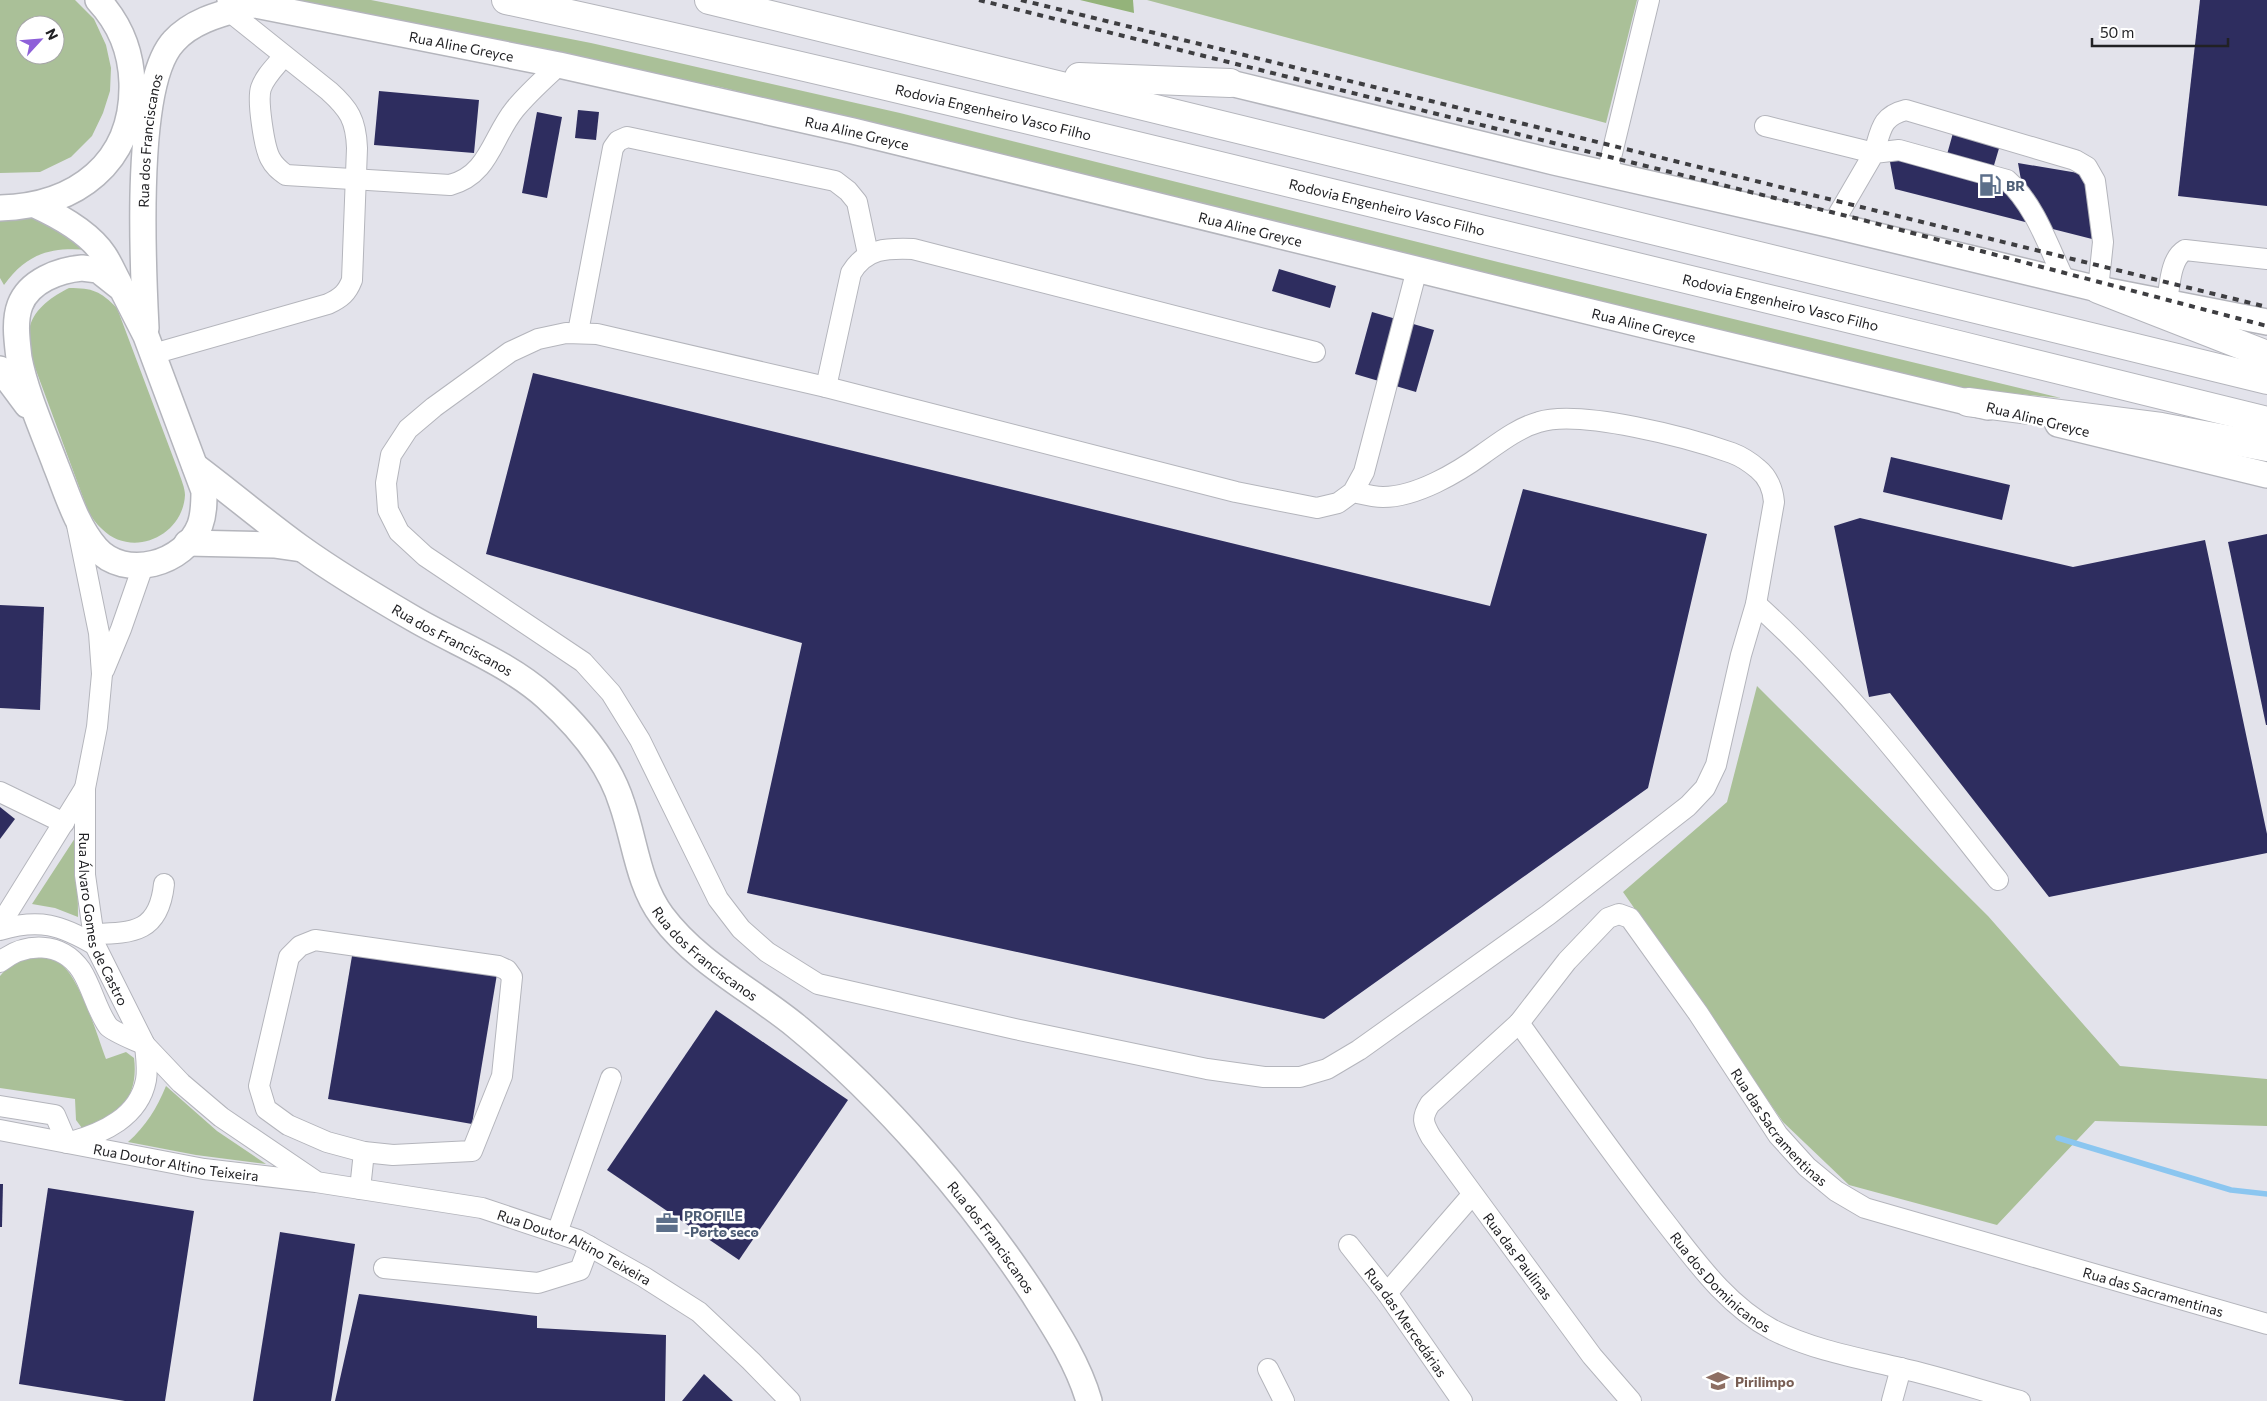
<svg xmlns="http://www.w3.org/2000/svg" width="2267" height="1401" viewBox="0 0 2267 1401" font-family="Commissioner,sans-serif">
  <rect width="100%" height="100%" fill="#e3e3eb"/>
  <g fill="#aac098" fill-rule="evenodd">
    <path d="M0 0H75L94 19 106 45 111 68 110 91 103 113 92 136 71 157 40 172 0 173ZM25 25H55V55H25Z"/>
    <polygon points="279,0 371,0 591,43 900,113 1502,263 2061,398 1958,388 1493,278 720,87"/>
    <polygon points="1147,0 1637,0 1606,123"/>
    <path d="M0 214 32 216 69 233 88 250C51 247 27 253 4 285L0 278Z"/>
    <path d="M69 288C93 288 100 291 117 308L179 473C181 479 185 488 185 495 183 536 132 559 102 529 96 524 92 517 88 511L30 354C30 346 28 334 30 326 35 308 53 296 69 288Z"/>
    <polygon points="1757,686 1988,916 2120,1066 2267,1079 2267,1126 2095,1121 1997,1225 1849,1185 1783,1122 1623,892 1727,802"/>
    <polygon points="77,835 78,917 55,908 32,904"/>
    <path d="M31 956C40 957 49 957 58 962 79 974 97 1035 106 1059L126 1052 134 1058C139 1095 119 1123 82 1128L76 1120 75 1099 0 1088V976L7 968Z"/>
    <path d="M166 1086 217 1131 266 1164 196 1155 128 1142C146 1126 157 1108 166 1086Z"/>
  </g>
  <polygon fill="#94b37a" points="1080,0 1133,0 1134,13"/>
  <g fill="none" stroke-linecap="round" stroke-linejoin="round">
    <polyline stroke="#8bc6f0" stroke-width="5.5" points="2058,1138 2231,1190 2267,1194"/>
  </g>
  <g fill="#2e2d5f">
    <polygon points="2200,0 2267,0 2267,206 2178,196"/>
    <polygon points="379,91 479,100 474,153 374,145"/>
    <polygon points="578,110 599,112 596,140 575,138"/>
    <polygon points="537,112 562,117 547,198 522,193"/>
    <polygon points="1953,133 2000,145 1992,172 2021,180 2018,163 2084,174 2096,240 1895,189 1887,146 1946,158"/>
    <polygon points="1279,269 1336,286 1330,308 1272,291"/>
    <polygon points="1372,312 1434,330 1416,392 1355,374"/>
    <polygon points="533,373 1490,606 1523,489 1707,534 1648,788 1324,1019 747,893 802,643 486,554"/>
    <polygon points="1891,457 2010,485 2002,520 1883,492"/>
    <polygon points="1860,518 2073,567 2205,540 2267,834 2267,853 2049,897 1890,693 1869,697 1834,526"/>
    <polygon points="2267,534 2267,725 2266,725 2228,542"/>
    <polygon points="0,605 44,607 40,710 0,708"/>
    <polygon points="0,807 15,819 0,839"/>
    <polygon points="353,950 497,974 472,1124 328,1099"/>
    <polygon points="716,1010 848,1100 739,1260 607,1170"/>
    <polygon points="0,1184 3,1184 2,1227 0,1227"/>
    <polygon points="48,1188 194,1211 165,1401 125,1401 19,1384"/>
    <polygon points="280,1232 355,1244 331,1401 253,1401"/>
    <polygon points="359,1294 537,1316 537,1328 666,1335 665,1401 335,1401"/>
    <polygon points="704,1374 733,1401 682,1401"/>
  </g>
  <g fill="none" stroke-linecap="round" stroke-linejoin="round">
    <defs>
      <g id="minor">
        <path d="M284 56C276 66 265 76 261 88 257 100 264 146 270 158 274 166 279 170 286 175L450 185C489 175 492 137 515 109 528 93 544 79 559 65"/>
        <path d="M1765 126 1874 153C1881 130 1881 116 1906 110L2075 160 2087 167 2095 181 2103 242 2098 289"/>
        <polyline points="1607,174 1649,0"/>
        <path d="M1832 225 1874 153 1899 150 2007 180C2035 205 2048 246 2064 279"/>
        <path d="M2167 301C2170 286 2170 259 2185 250L2267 259"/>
        <polyline points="578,332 613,148 618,141 627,137 835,181 848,191 857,202 868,254"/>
        <path d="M153 354 328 304C341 298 347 293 352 280L357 148C356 120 349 109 329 91L230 12"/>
        <path d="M826 387 851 273C866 248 887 248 913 249L1315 352"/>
        <path d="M1353 492C1362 494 1373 497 1383 497 1416 497 1457 473 1483 454 1500 442 1518 428 1539 422 1580 409 1690 438 1732 453 1740 456 1751 463 1758 469 1768 477 1773 490 1774 502L1756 604 1741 655 1716 765 1705 788 1688 806 1548 915 1359 1050 1327 1069 1300 1077H1264L1207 1069 1015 1029 818 984 767 952 741 929 718 899 640 740 611 693 583 662 425 556 399 532 388 510 386 483 391 455 408 429 434 407 510 352 538 339 566 333 597 334 826 387 1236 492 1317 508 1338 503 1353 492 1364 472 1417 269"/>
        <path id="s1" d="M77 525 99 633 102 674 97 727 85 788V875L95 945 145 1045 181 1083 221 1117 314 1180"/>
        <path d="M1756 604C1848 686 1922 784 1998 880"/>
        <polyline points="104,670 121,629 143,566"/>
        <polyline points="0,792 64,823"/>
        <polyline points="0,925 85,788"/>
        <path d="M0 930C39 918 61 925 95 945"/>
        <path d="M94 934C134 933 159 932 164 884"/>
        <polygon points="315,940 498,966 507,970 512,977 502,1076 472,1151 393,1155 364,1152 327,1142 288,1125 266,1109 259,1086 289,957 300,946"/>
        <path d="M0 962C25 942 61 941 81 970 92 987 96 1009 108 1026 113 1032 137 1041 145 1045"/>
        <path id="s2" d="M1519 1023C1566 1089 1613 1155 1662 1218 1695 1260 1726 1305 1773 1330 1813 1350 1858 1358 1900 1368 1940 1377 1980 1390 2020 1401"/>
        <polyline points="0,1106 55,1115 67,1143"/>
        <path id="s3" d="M0 1130 204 1169 316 1182 482 1208 578 1240 644 1277 699 1312 751 1361 790 1401"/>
        <path d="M71 1142C103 1133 139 1117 146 1080 148 1069 146 1056 145 1045"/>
        <polyline points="360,1189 364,1152"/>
        <polyline points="557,1233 611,1078"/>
        <path id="s4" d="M1349 1245 1387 1293 1462 1401"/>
        <polyline points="384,1268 538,1283 580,1270 589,1246"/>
        <polyline points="1387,1293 1472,1195"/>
        <polyline points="1268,1369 1284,1401"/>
        <path id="s5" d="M1631 1401 1592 1356 1431 1137C1423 1123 1421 1118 1430 1104L1519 1023 1567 961 1608 918 1619 914 1630 918 1698 1013 1778 1135 1807 1167 1836 1191 1865 1208 2267 1324"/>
        <polyline points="1892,1401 1901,1368"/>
      </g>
      <g id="major">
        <path id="s6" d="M230 0 559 65 853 131 1640 324 1988 407"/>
        <polyline points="1230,83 1554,162 1832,225 2098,289 2267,322"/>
        <path d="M35 205C59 216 89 232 104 255 110 264 114 274 119 283"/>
        <path d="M0 208C76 206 134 163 132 83 131 50 120 24 98 0"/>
        <path d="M82 268 98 270 122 289 146 336 204 491C204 503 204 514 200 525 185 564 125 581 96 548 76 525 67 493 56 466 44 434 25 391 19 358 17 341 14 321 20 305 29 281 59 270 82 268Z"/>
        <path id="s7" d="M146 328C143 268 133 84 174 41 194 19 225 13 252 5"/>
        <polyline points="0,369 27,405"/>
        <polyline points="2058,424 2267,475"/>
        <path id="s8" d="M195 466C231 493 265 522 301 548 336 573 376 597 414 619 457 644 508 663 546 697 578 726 609 762 622 804 635 841 638 884 662 916 697 963 752 990 796 1026 885 1099 971 1199 1034 1295 1055 1328 1078 1363 1089 1401"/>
        <polyline points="187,543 274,545 302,549"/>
      </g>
      <g id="highway">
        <path id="s9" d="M506 0C788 61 1068 129 1348 197 1654 271 1961 345 2267 421"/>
        <polyline points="709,0 2267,380"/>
        <polyline points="1079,77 1230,83"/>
        <polyline points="2098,289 2267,355"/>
        <polyline points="1968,402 2161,427 2267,447"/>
      </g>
    </defs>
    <use href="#minor" stroke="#b4b5bc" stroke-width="22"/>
    <use href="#major" stroke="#b4b5bc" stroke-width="28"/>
    <use href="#highway" stroke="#b4b5bc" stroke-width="30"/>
    <use href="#minor" stroke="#fff" stroke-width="20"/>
    <use href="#major" stroke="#fff" stroke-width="25"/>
    <use href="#highway" stroke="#fff" stroke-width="28"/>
    <g stroke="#3e3e41" stroke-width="4" stroke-dasharray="6 6" stroke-linecap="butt">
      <polyline points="979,0 1859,219 2267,326"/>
      <polyline points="1021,0 2267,307"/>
    </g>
  </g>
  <defs>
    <symbol id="fuel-bare" viewBox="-9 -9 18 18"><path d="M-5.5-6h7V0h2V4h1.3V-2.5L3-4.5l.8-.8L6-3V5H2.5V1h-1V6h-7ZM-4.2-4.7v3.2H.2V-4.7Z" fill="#5c6f8a" stroke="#fff" stroke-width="2.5" paint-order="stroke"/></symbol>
    <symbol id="office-bare" viewBox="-9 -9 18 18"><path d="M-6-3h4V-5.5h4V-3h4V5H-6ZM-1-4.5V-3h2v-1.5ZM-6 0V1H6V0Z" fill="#5c6f8a" stroke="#fff" stroke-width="2.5" paint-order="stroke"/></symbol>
    <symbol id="school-bare" viewBox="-9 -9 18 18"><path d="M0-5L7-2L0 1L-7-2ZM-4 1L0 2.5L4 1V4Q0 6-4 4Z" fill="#8d6e63" stroke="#fff" stroke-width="2.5" paint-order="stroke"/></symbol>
  </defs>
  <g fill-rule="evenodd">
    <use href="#fuel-bare" x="1974" y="169" width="32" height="32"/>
    <use href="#office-bare" x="651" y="1207" width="32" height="32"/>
    <use href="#school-bare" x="1702" y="1365" width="32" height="32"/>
  </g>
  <g text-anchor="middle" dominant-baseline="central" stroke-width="5" stroke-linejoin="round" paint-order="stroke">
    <g font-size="14" fill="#212124" stroke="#fff">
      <text stroke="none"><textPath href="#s6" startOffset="236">Rua Aline Greyce</textPath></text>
      <text stroke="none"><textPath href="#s9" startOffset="500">Rodovia Engenheiro Vasco Filho</textPath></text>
      <text stroke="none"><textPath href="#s6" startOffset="641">Rua Aline Greyce</textPath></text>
      <text stroke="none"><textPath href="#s7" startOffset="188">Rua dos Franciscanos</textPath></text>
      <text stroke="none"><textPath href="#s9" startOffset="905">Rodovia Engenheiro Vasco Filho</textPath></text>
      <text stroke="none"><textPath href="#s6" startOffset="1046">Rua Aline Greyce</textPath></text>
      <text stroke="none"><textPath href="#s9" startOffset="1310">Rodovia Engenheiro Vasco Filho</textPath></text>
      <text stroke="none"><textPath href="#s6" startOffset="1451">Rua Aline Greyce</textPath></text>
      <text transform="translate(2038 419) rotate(14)">Rua Aline Greyce</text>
      <text stroke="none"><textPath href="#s8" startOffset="311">Rua dos Franciscanos</textPath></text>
      <text stroke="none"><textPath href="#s1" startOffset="401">Rua Álvaro Gomes de Castro</textPath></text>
      <text stroke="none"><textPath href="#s8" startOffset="731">Rua dos Franciscanos</textPath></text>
      <text stroke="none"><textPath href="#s5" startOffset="906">Rua das Sacramentinas</textPath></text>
      <text stroke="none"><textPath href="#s3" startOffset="179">Rua Doutor Altino Teixeira</textPath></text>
      <text stroke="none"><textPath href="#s8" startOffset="1136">Rua dos Franciscanos</textPath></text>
      <text stroke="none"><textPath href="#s3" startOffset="589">Rua Doutor Altino Teixeira</textPath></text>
      <text transform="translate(1518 1256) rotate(53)">Rua das Paulinas</text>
      <text stroke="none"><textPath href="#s2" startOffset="329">Rua dos Dominicanos</textPath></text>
      <text stroke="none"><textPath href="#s5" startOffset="1326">Rua das Sacramentinas</textPath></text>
      <text stroke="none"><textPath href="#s4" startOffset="96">Rua das Mercedárias</textPath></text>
    </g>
    <g font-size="14" font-weight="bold" fill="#4e5e75" stroke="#fff" text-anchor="start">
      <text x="2006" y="185">BR</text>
      <text x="684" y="1215">PROFILE<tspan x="684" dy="16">-Porto seco</tspan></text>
    </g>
    <g font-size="14" font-weight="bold" fill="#785e54" stroke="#fff" text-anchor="start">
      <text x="1735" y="1381">Pirilimpo</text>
    </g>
  </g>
  <g transform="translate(40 40) rotate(64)"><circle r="24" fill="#ffffff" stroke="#a6a6a7"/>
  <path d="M0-4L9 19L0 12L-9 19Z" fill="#8e60d9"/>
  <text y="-8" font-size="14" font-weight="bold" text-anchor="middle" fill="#212124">N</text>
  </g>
  <path d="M2092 38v8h136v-8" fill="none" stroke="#212124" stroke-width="2.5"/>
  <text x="2100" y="38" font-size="15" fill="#212124" stroke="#ffffff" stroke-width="4" paint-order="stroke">50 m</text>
</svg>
